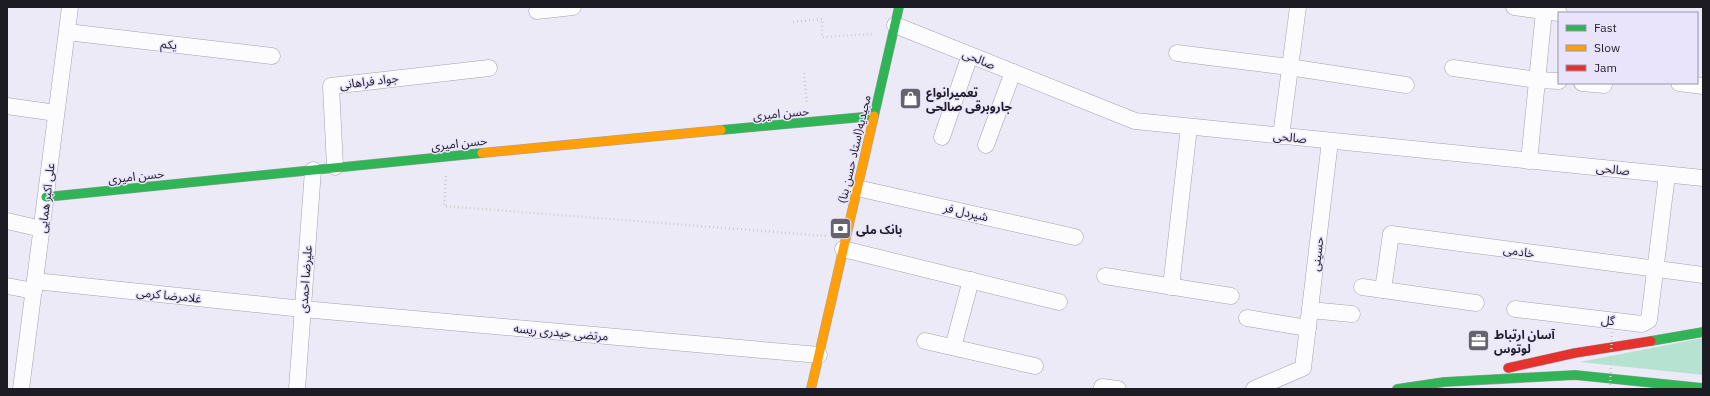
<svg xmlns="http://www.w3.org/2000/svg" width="1710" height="396" viewBox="0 0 1710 396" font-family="'IBM Plex Sans','Noto Sans Arabic',sans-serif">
  <rect width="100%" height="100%" fill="#eceaf6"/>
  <polygon fill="#b6e3d1" points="1703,338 1703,375 1580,362"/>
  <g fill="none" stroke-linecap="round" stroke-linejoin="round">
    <defs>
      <g id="street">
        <polyline points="1514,7 1559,13"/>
        <polyline points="537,11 573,7"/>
        <polyline points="895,25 1135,121 1703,178"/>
        <polyline points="67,32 272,56"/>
        <polyline points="1177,53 1289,67 1406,85"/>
        <polyline points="1453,68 1537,80 1559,81"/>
        <polyline points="1582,83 1604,85"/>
        <polyline points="1679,83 1703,86"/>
        <polyline points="7,106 56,113"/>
        <polyline points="1281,136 1298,7"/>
        <polyline points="942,137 970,55"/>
        <polyline points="986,145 1013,72"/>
        <polyline points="1529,161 1544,11"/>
        <polyline points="335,167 331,86 489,68"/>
        <polyline points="857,188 1075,237"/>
        <polyline points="7,221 42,229"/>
        <polyline points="843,249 1059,302"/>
        <polyline points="1105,276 1231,296"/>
        <polyline points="35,281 303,309 819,355"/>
        <polyline points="7,286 34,291"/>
        <polyline points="1171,287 1189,127"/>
        <polyline points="1362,287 1476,303"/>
        <polyline points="1383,290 1391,234 1703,275"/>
        <polyline points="1515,309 1642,324 1649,320 1667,175"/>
        <polyline points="1310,310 1352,314"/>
        <polyline points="1247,318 1308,328"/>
        <polyline points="925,341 1035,366"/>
        <polyline points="953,347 971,280"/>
        <polyline points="1102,387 1118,389"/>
        <polyline points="21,389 70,7"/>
        <polyline points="297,389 313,170"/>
        <polyline points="1254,389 1303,368 1330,141"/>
      </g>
      <g id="fast">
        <polyline points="874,116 899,7"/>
        <polyline points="721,130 874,116"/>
        <polyline points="46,197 482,153"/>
        <polyline points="1651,341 1703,332"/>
        <polyline points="1397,389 1444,382 1575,375 1703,388"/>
      </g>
      <g id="slow">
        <polyline points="482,153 721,130"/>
        <polyline points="811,389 874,116"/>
      </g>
      <polyline id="jam" points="1508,368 1575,353 1651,341"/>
    </defs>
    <use href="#street" stroke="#a3a1aa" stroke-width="17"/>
    <use href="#fast" stroke="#a3a1aa" stroke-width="10"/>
    <use href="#slow" stroke="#a3a1aa" stroke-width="10"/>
    <use href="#jam" stroke="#a3a1aa" stroke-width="10"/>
    <g stroke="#cccccf" stroke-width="2.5" stroke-dasharray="1 3" stroke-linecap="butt">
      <polyline points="793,22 822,19 822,37 873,34"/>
      <polyline points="804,73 807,104"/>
      <polyline points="446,176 444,206 827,236"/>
    </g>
    <use href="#street" stroke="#fcfcfe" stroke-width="16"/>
    <use href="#fast" stroke="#30b455" stroke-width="9"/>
    <use href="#slow" stroke="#ff9f0a" stroke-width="9"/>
    <use href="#jam" stroke="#e5322d" stroke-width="9"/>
    <polyline stroke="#cccccf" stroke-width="2.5" stroke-dasharray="1 3" stroke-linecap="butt" points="1610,389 1612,330"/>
  </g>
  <defs>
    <symbol id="shop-square" viewBox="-11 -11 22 22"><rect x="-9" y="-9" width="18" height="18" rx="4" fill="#65636d" stroke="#e9e4fc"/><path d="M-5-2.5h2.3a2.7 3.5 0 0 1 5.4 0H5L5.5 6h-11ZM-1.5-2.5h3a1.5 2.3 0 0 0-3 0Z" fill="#fff"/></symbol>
    <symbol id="bank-square" viewBox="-11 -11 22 22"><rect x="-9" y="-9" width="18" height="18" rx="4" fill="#65636d" stroke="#e9e4fc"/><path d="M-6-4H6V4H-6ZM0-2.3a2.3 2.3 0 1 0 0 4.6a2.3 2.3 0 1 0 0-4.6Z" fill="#fff"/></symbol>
    <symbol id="office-square" viewBox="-11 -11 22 22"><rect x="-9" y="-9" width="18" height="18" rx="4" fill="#65636d" stroke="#e9e4fc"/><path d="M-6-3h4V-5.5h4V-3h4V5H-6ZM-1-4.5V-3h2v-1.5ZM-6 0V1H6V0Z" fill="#fff"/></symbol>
  </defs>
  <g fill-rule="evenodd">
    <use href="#shop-square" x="898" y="86" width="25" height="25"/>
    <use href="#bank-square" x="828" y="216" width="25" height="25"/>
    <use href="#office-square" x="1466" y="328" width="25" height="25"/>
  </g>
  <g text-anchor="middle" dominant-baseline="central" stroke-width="3" stroke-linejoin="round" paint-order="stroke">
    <g font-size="12" fill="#1d1b23" stroke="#e9e4fc">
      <text transform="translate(169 44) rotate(7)">یکم</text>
      <text transform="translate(979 59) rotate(22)">صالحی</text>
      <text transform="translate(369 81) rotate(-7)">جواد فراهانی</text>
      <text transform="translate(781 113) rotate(-5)">حسن امیری</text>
      <text transform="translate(1290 137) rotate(6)">صالحی</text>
      <text transform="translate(459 143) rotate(-6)">حسن امیری</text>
      <text transform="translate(854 149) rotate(-77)">مجیدیه(استاد حسن بنا)</text>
      <text transform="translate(1613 169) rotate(6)">صالحی</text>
      <text transform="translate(136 176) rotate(-6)">حسن امیری</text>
      <text transform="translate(46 198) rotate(-83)">علی اکبر همایی</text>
      <text transform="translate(966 212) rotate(13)">شیردل فر</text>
      <text transform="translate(1519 251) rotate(8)">خادمی</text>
      <text transform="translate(1317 254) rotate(-83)">حسینی</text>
      <text transform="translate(305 279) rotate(-86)">علیرضا احمدی</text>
      <text transform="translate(169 295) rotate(6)">غلامرضا کرمی</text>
      <text transform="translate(1608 320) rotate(7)">گل</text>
      <text transform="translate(561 332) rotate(5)">مرتضی حیدری ریسه</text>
    </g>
    <g font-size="12" font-weight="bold" fill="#1d1b23" stroke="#e9e4fc" text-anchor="start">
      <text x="926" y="92">تعمیرانواع<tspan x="926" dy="14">جاروبرقی صالحی</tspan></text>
      <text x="856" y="229">بانک ملی</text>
      <text x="1494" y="334">آسان ارتباط<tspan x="1494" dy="14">لوتوس</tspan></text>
    </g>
  </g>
  <rect width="1710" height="396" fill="none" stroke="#1d1b23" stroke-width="16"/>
  <rect x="1558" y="12" width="140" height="72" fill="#e9e4fc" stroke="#9794a5"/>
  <rect x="1566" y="25" width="20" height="6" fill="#30b455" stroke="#9794a5"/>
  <text x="1594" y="32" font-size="12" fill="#1d1b23">Fast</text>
  <rect x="1566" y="45" width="20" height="6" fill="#ff9f0a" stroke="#9794a5"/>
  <text x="1594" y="52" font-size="12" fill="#1d1b23">Slow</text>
  <rect x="1566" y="65" width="20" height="6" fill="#e5322d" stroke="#9794a5"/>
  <text x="1594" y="72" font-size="12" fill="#1d1b23">Jam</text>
</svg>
